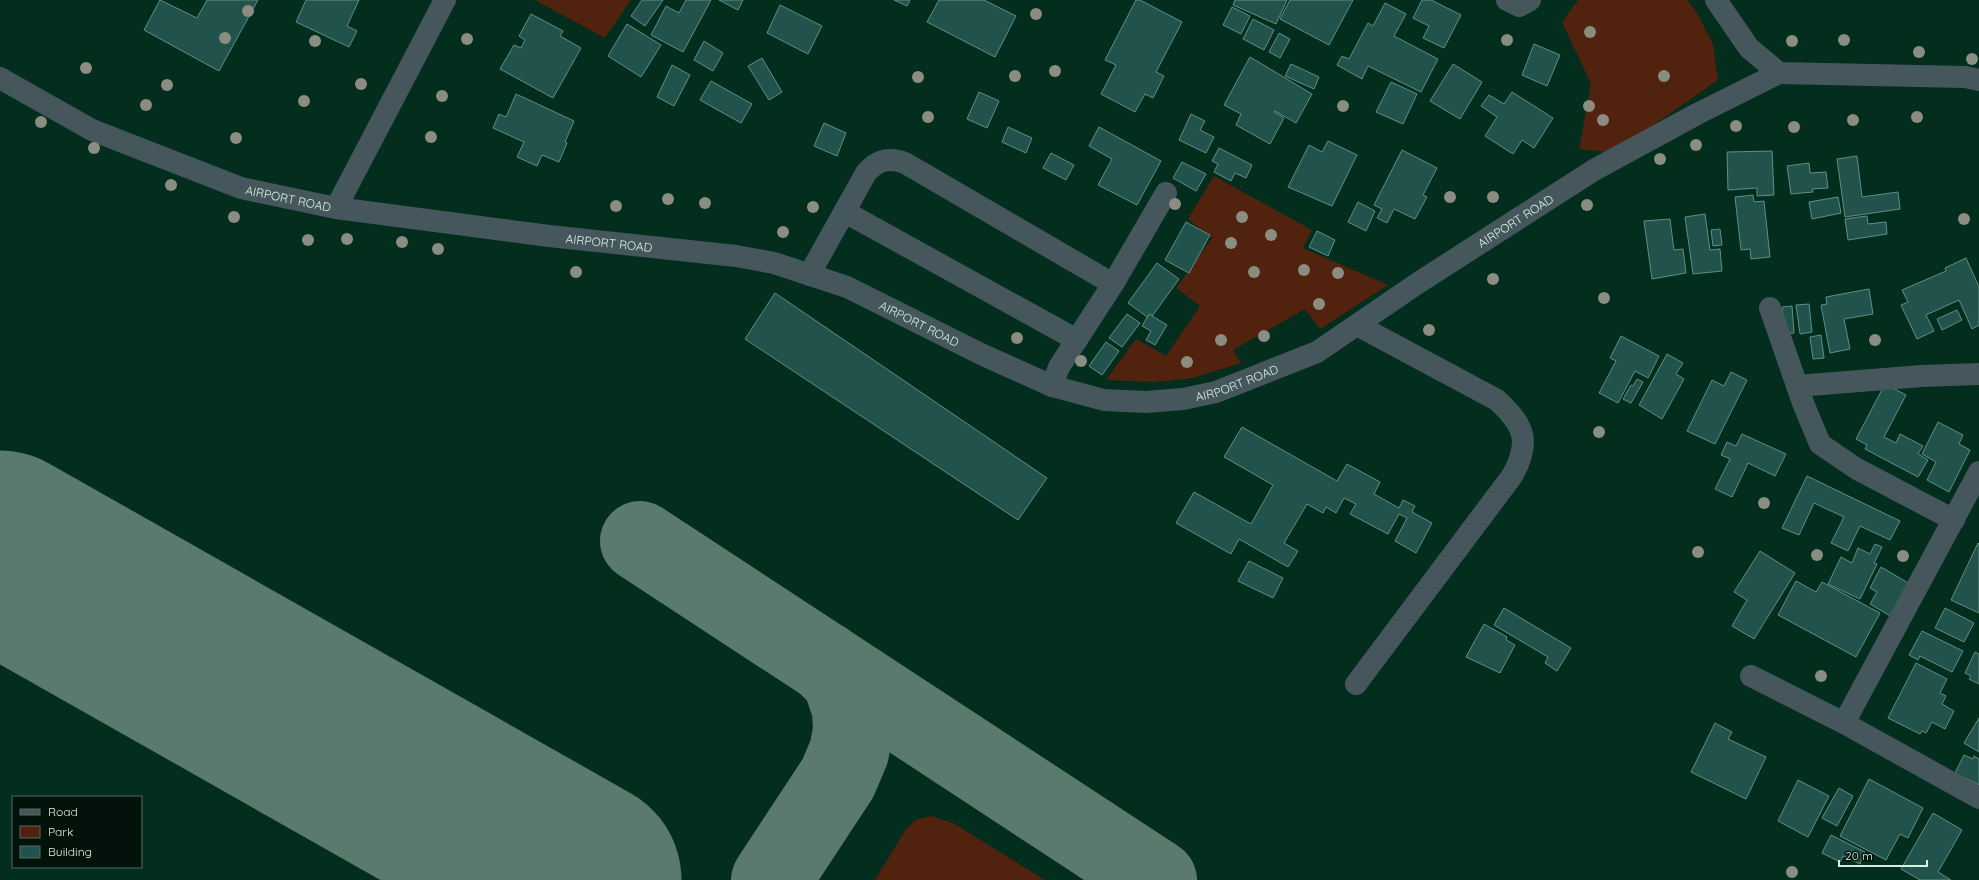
<svg xmlns="http://www.w3.org/2000/svg" width="1979" height="880" viewBox="0 0 1979 880" font-family="Quicksand,sans-serif">
  <rect width="100%" height="100%" fill="#032d1d"/>
  <g fill="#51220d">
    <polygon points="535,0 631,0 605,38"/>
    <polygon points="1578,0 1687,0 1697,13 1713,44 1718,80 1642,133 1608,152 1579,149 1591,84 1562,22"/>
    <polygon points="1214,176 1312,230 1303,248 1388,285 1320,329 1305,309 1233,350 1241,363 1193,378 1154,382 1106,380 1136,339 1166,356 1200,306 1176,288 1212,238 1188,219"/>
    <polygon points="931,816 953,823 1045,880 875,880 906,829 916,820"/>
  </g>
  <g fill="none" stroke-linecap="round" stroke-linejoin="round">
    <g stroke="#597a6c" stroke-width="80">
      <polyline points="640,541 1157,880"/>
      <polyline points="771,880 838,778 849,752 853,731 852,709 842,679 825,662"/>
    </g>
    <polyline stroke="#597a6c" stroke-width="199" points="0,550 582,880"/>
  </g>
  <g fill="#21524b" stroke="#5f8f87">
    <polygon points="160,0 197,18 207,0 258,0 219,71 144,30"/>
    <polygon points="306,0 359,0 347,26 357,31 349,47 296,22"/>
    <polygon points="642,0 663,0 645,26 631,16"/>
    <polygon points="686,0 711,0 683,52 651,35 666,6 679,13"/>
    <polygon points="719,0 743,0 738,10"/>
    <polygon points="894,0 910,0 907,6"/>
    <polygon points="939,0 984,0 1016,16 995,57 927,22"/>
    <polygon points="1136,0 1140,0 1182,22 1156,72 1164,76 1153,98 1145,94 1135,112 1101,94 1116,65 1105,60"/>
    <polygon points="1235,0 1287,0 1276,24 1233,5"/>
    <polygon points="1290,0 1353,0 1329,45 1280,19"/>
    <polygon points="1422,0 1431,0 1461,15 1444,48 1423,38 1429,26 1413,18"/>
    <polygon points="1385,3 1406,14 1394,36 1438,59 1421,92 1368,66 1362,79 1337,65 1342,56 1349,59 1368,23 1373,26"/>
    <polygon points="780,5 822,26 808,54 767,33"/>
    <polygon points="1232,7 1250,16 1241,34 1223,25"/>
    <polygon points="531,14 563,31 560,36 581,48 553,98 500,69 514,45 521,48 525,40 519,36"/>
    <polygon points="1253,19 1274,30 1264,50 1243,39"/>
    <polygon points="627,24 661,45 641,77 608,56"/>
    <polygon points="1279,33 1290,39 1280,58 1269,52"/>
    <polygon points="704,41 723,53 713,71 694,60"/>
    <polygon points="1534,44 1560,55 1547,86 1522,75"/>
    <polygon points="1250,57 1312,94 1296,123 1275,111 1274,112 1284,118 1270,144 1236,125 1241,114 1224,105"/>
    <polygon points="762,58 782,92 769,100 748,66"/>
    <polygon points="1291,64 1319,77 1314,89 1285,76"/>
    <polygon points="1453,64 1482,82 1460,119 1430,101"/>
    <polygon points="672,65 690,75 674,106 657,97"/>
    <polygon points="711,81 752,104 741,123 700,100"/>
    <polygon points="1391,82 1417,94 1403,124 1376,112"/>
    <polygon points="979,92 999,101 987,128 967,119"/>
    <polygon points="1512,92 1553,118 1534,148 1522,140 1513,154 1485,136 1497,117 1481,106 1489,95 1504,104"/>
    <polygon points="516,94 574,121 565,142 567,143 559,162 542,155 537,166 517,157 524,142 493,128 499,114 506,117"/>
    <polygon points="1191,114 1205,121 1200,130 1214,137 1206,153 1179,140"/>
    <polygon points="824,123 846,133 837,156 814,146"/>
    <polygon points="1008,127 1032,138 1026,153 1002,142"/>
    <polygon points="1099,127 1161,161 1137,205 1098,185 1112,159 1089,146"/>
    <polygon points="1328,141 1357,155 1332,206 1288,187 1309,145 1322,152"/>
    <polygon points="1219,148 1252,165 1246,178 1235,173 1231,181 1214,172 1218,164 1212,161"/>
    <polygon points="1402,150 1437,168 1423,195 1427,197 1415,219 1394,209 1387,223 1377,218 1382,209 1374,205"/>
    <polygon points="1772,151 1774,195 1757,196 1757,188 1728,190 1727,152"/>
    <polygon points="1051,153 1074,165 1066,180 1043,168"/>
    <polygon points="1857,156 1862,197 1898,192 1900,209 1845,217 1837,159"/>
    <polygon points="1182,162 1206,174 1196,191 1173,178"/>
    <polygon points="1809,163 1810,173 1826,172 1828,188 1812,189 1813,192 1791,194 1787,166"/>
    <polygon points="1753,195 1754,202 1764,201 1770,257 1751,259 1750,249 1741,250 1735,197"/>
    <polygon points="1838,197 1841,213 1812,219 1809,202"/>
    <polygon points="1358,202 1375,211 1366,231 1348,222"/>
    <polygon points="1705,214 1710,250 1720,249 1722,271 1693,274 1685,217"/>
    <polygon points="1867,216 1868,224 1886,222 1887,234 1848,240 1845,219"/>
    <polygon points="1670,219 1674,250 1683,249 1686,273 1652,279 1644,221"/>
    <polygon points="1186,222 1210,235 1189,273 1165,260"/>
    <polygon points="1720,229 1722,245 1713,246 1711,230"/>
    <polygon points="1317,231 1335,240 1328,256 1309,247"/>
    <polygon points="1966,258 1979,287 1979,325 1972,329 1959,300 1926,315 1934,331 1917,339 1901,305 1908,302 1902,290 1946,271 1945,268"/>
    <polygon points="1157,263 1179,279 1150,319 1128,303"/>
    <polygon points="1869,289 1873,314 1844,319 1850,349 1830,353 1821,305 1827,304 1826,297"/>
    <polygon points="775,293 1047,478 1018,520 745,339"/>
    <polygon points="1809,304 1812,332 1800,334 1796,305"/>
    <polygon points="1792,306 1794,333 1784,334 1782,307"/>
    <polygon points="1957,310 1962,320 1942,330 1937,319"/>
    <polygon points="1127,314 1140,323 1122,347 1109,338"/>
    <polygon points="1149,314 1167,325 1155,345 1146,340 1151,331 1142,326"/>
    <polygon points="1821,335 1824,358 1813,359 1810,337"/>
    <polygon points="1621,336 1659,356 1648,378 1635,371 1618,403 1599,393 1616,361 1610,358"/>
    <polygon points="1106,342 1119,351 1102,375 1089,366"/>
    <polygon points="1667,354 1683,363 1676,374 1684,379 1662,419 1639,405"/>
    <polygon points="1731,372 1747,380 1715,444 1687,431 1712,380 1724,386"/>
    <polygon points="1637,379 1643,382 1631,403 1623,399 1631,385 1633,386"/>
    <polygon points="1885,384 1906,395 1884,437 1896,443 1900,434 1923,446 1918,454 1928,460 1918,477 1865,449 1867,445 1856,439"/>
    <polygon points="1938,422 1963,435 1959,444 1970,450 1949,492 1927,480 1936,462 1922,454"/>
    <polygon points="1242,427 1337,481 1347,464 1380,482 1374,494 1399,508 1403,500 1415,506 1412,512 1432,523 1416,553 1395,541 1407,518 1399,514 1388,534 1350,514 1356,504 1344,498 1336,513 1326,507 1323,513 1307,504 1284,543 1298,551 1288,567 1239,539 1231,554 1176,523 1194,492 1251,524 1273,485 1224,457"/>
    <polygon points="1742,434 1786,454 1775,476 1748,463 1732,497 1715,489 1730,459 1721,455 1727,442 1736,446"/>
    <polygon points="1807,476 1900,521 1890,540 1860,526 1848,551 1831,543 1844,517 1814,503 1799,535 1782,528"/>
    <polygon points="1978,543 1979,544 1979,613 1951,600"/>
    <polygon points="1875,544 1882,547 1874,563 1877,564 1860,599 1828,584 1841,557 1852,563 1858,548 1870,554"/>
    <polygon points="1760,551 1795,573 1754,639 1732,626 1747,600 1734,592"/>
    <polygon points="1249,561 1283,578 1273,598 1238,581"/>
    <polygon points="1881,567 1910,584 1892,617 1870,604 1877,592 1870,588"/>
    <polygon points="1796,581 1816,592 1822,582 1880,613 1856,657 1778,615"/>
    <polygon points="1504,608 1571,648 1557,671 1545,663 1548,657 1494,625"/>
    <polygon points="1945,608 1974,623 1964,642 1935,628"/>
    <polygon points="1484,624 1507,637 1506,640 1515,645 1500,673 1466,657"/>
    <polygon points="1922,631 1963,651 1952,672 1920,656 1918,660 1909,655"/>
    <polygon points="1975,652 1979,654 1979,684 1969,679 1971,676 1965,673"/>
    <polygon points="1916,663 1947,679 1940,693 1946,696 1942,704 1954,711 1945,729 1932,722 1926,733 1922,731 1920,734 1888,718"/>
    <polygon points="1979,718 1979,752 1964,743"/>
    <polygon points="1715,723 1732,732 1728,739 1766,757 1746,799 1691,772"/>
    <polygon points="1964,755 1973,759 1974,756 1979,759 1979,785 1955,773"/>
    <polygon points="1869,779 1923,808 1908,838 1900,834 1886,860 1840,836"/>
    <polygon points="1798,780 1829,796 1808,837 1778,821"/>
    <polygon points="1839,788 1853,796 1837,826 1822,818"/>
    <polygon points="1933,813 1962,830 1938,872 1951,880 1920,880 1901,869"/>
    <polygon points="1831,835 1865,852 1860,864 1843,856 1840,862 1822,853"/>
  </g>
  <g fill="none" stroke-linecap="round" stroke-linejoin="round">
    <g stroke="#45575d" stroke-width="22">
      <polyline points="1507,0 1519,6 1530,0"/>
      <polyline points="1716,0 1749,48 1779,73 1965,77 1979,80"/>
      <path id="s1" d="M0 78 92 130 241 188 336 208 549 236 736 256 774 263 847 287 981 354 1052 386 1104 400 1146 402 1183 399 1216 392 1317 352 1418 283 1594 170 1697 114 1779 73"/>
      <polyline points="336,208 445,0"/>
      <polyline points="845,212 1077,340"/>
      <path d="M809 275 866 173C877 160 889 157 905 163L1113 284 1059 367 1052 386"/>
      <polyline points="1113,284 1166,193"/>
      <polyline points="1770,308 1803,403 1820,444 1857,469 1954,520"/>
      <polyline points="1797,386 1922,376 1979,374"/>
      <polyline points="1751,676 1844,723 1979,798"/>
      <path d="M1356 684 1512 476C1531 442 1525 426 1497 400L1357 325"/>
      <polyline points="1844,723 1979,472"/>
    </g>
  </g>
  <g fill="#8a8d7f">
    <circle cx="248" cy="11" r="6"/>
    <circle cx="1036" cy="14" r="6"/>
    <circle cx="1590" cy="32" r="6"/>
    <circle cx="225" cy="38" r="6"/>
    <circle cx="467" cy="39" r="6"/>
    <circle cx="1507" cy="40" r="6"/>
    <circle cx="1844" cy="40" r="6"/>
    <circle cx="315" cy="41" r="6"/>
    <circle cx="1792" cy="41" r="6"/>
    <circle cx="1919" cy="52" r="6"/>
    <circle cx="1972" cy="59" r="6"/>
    <circle cx="86" cy="68" r="6"/>
    <circle cx="1055" cy="71" r="6"/>
    <circle cx="1015" cy="76" r="6"/>
    <circle cx="1664" cy="76" r="6"/>
    <circle cx="918" cy="77" r="6"/>
    <circle cx="361" cy="84" r="6"/>
    <circle cx="167" cy="85" r="6"/>
    <circle cx="442" cy="96" r="6"/>
    <circle cx="304" cy="101" r="6"/>
    <circle cx="146" cy="105" r="6"/>
    <circle cx="1343" cy="106" r="6"/>
    <circle cx="1589" cy="106" r="6"/>
    <circle cx="928" cy="117" r="6"/>
    <circle cx="1917" cy="117" r="6"/>
    <circle cx="1603" cy="120" r="6"/>
    <circle cx="1853" cy="120" r="6"/>
    <circle cx="41" cy="122" r="6"/>
    <circle cx="1736" cy="126" r="6"/>
    <circle cx="1794" cy="127" r="6"/>
    <circle cx="431" cy="137" r="6"/>
    <circle cx="236" cy="138" r="6"/>
    <circle cx="1696" cy="145" r="6"/>
    <circle cx="94" cy="148" r="6"/>
    <circle cx="1660" cy="159" r="6"/>
    <circle cx="171" cy="185" r="6"/>
    <circle cx="1450" cy="197" r="6"/>
    <circle cx="1493" cy="197" r="6"/>
    <circle cx="668" cy="199" r="6"/>
    <circle cx="705" cy="203" r="6"/>
    <circle cx="1175" cy="204" r="6"/>
    <circle cx="1587" cy="205" r="6"/>
    <circle cx="616" cy="206" r="6"/>
    <circle cx="813" cy="207" r="6"/>
    <circle cx="234" cy="217" r="6"/>
    <circle cx="1242" cy="217" r="6"/>
    <circle cx="1964" cy="219" r="6"/>
    <circle cx="783" cy="232" r="6"/>
    <circle cx="1271" cy="235" r="6"/>
    <circle cx="347" cy="239" r="6"/>
    <circle cx="308" cy="240" r="6"/>
    <circle cx="402" cy="242" r="6"/>
    <circle cx="1231" cy="243" r="6"/>
    <circle cx="438" cy="249" r="6"/>
    <circle cx="1304" cy="270" r="6"/>
    <circle cx="576" cy="272" r="6"/>
    <circle cx="1254" cy="272" r="6"/>
    <circle cx="1338" cy="273" r="6"/>
    <circle cx="1493" cy="279" r="6"/>
    <circle cx="1604" cy="298" r="6"/>
    <circle cx="1319" cy="304" r="6"/>
    <circle cx="1429" cy="330" r="6"/>
    <circle cx="1264" cy="336" r="6"/>
    <circle cx="1017" cy="338" r="6"/>
    <circle cx="1221" cy="340" r="6"/>
    <circle cx="1875" cy="340" r="6"/>
    <circle cx="1081" cy="361" r="6"/>
    <circle cx="1187" cy="362" r="6"/>
    <circle cx="1599" cy="432" r="6"/>
    <circle cx="1764" cy="503" r="6"/>
    <circle cx="1698" cy="552" r="6"/>
    <circle cx="1817" cy="555" r="6"/>
    <circle cx="1903" cy="556" r="6"/>
    <circle cx="1821" cy="676" r="6"/>
    <circle cx="1792" cy="872" r="6"/>
  </g>
  <g text-anchor="middle" dominant-baseline="central" stroke-width="3" stroke-linejoin="round" paint-order="stroke">
    <g font-size="12" fill="#daefe4" stroke="#03120a">
      <text stroke="none"><textPath href="#s1" startOffset="314">AIRPORT ROAD</textPath></text>
      <text stroke="none"><textPath href="#s1" startOffset="1622">AIRPORT ROAD</textPath></text>
      <text stroke="none"><textPath href="#s1" startOffset="638">AIRPORT ROAD</textPath></text>
      <text stroke="none"><textPath href="#s1" startOffset="962">AIRPORT ROAD</textPath></text>
      <text stroke="none"><textPath href="#s1" startOffset="1298">AIRPORT ROAD</textPath></text>
    </g>
  </g>
  <rect x="12" y="796" width="130" height="72" fill="#03120a" stroke="#596a61"/>
  <rect x="20" y="809" width="20" height="6" fill="#45575d" stroke="#596a61"/>
  <text x="48" y="816" font-size="12" fill="#daefe4">Road</text>
  <rect x="20" y="826" width="20" height="12" fill="#51220d" stroke="#596a61"/>
  <text x="48" y="836" font-size="12" fill="#daefe4">Park</text>
  <rect x="20" y="846" width="20" height="12" fill="#21524b" stroke="#596a61"/>
  <text x="48" y="856" font-size="12" fill="#daefe4">Building</text>
  <path d="M1839 860v6h88v-6" fill="none" stroke="#daefe4" stroke-width="2"/>
  <text x="1845" y="860" font-size="12" fill="#daefe4" stroke="#03120a" stroke-width="3" paint-order="stroke">20 m</text>
</svg>
